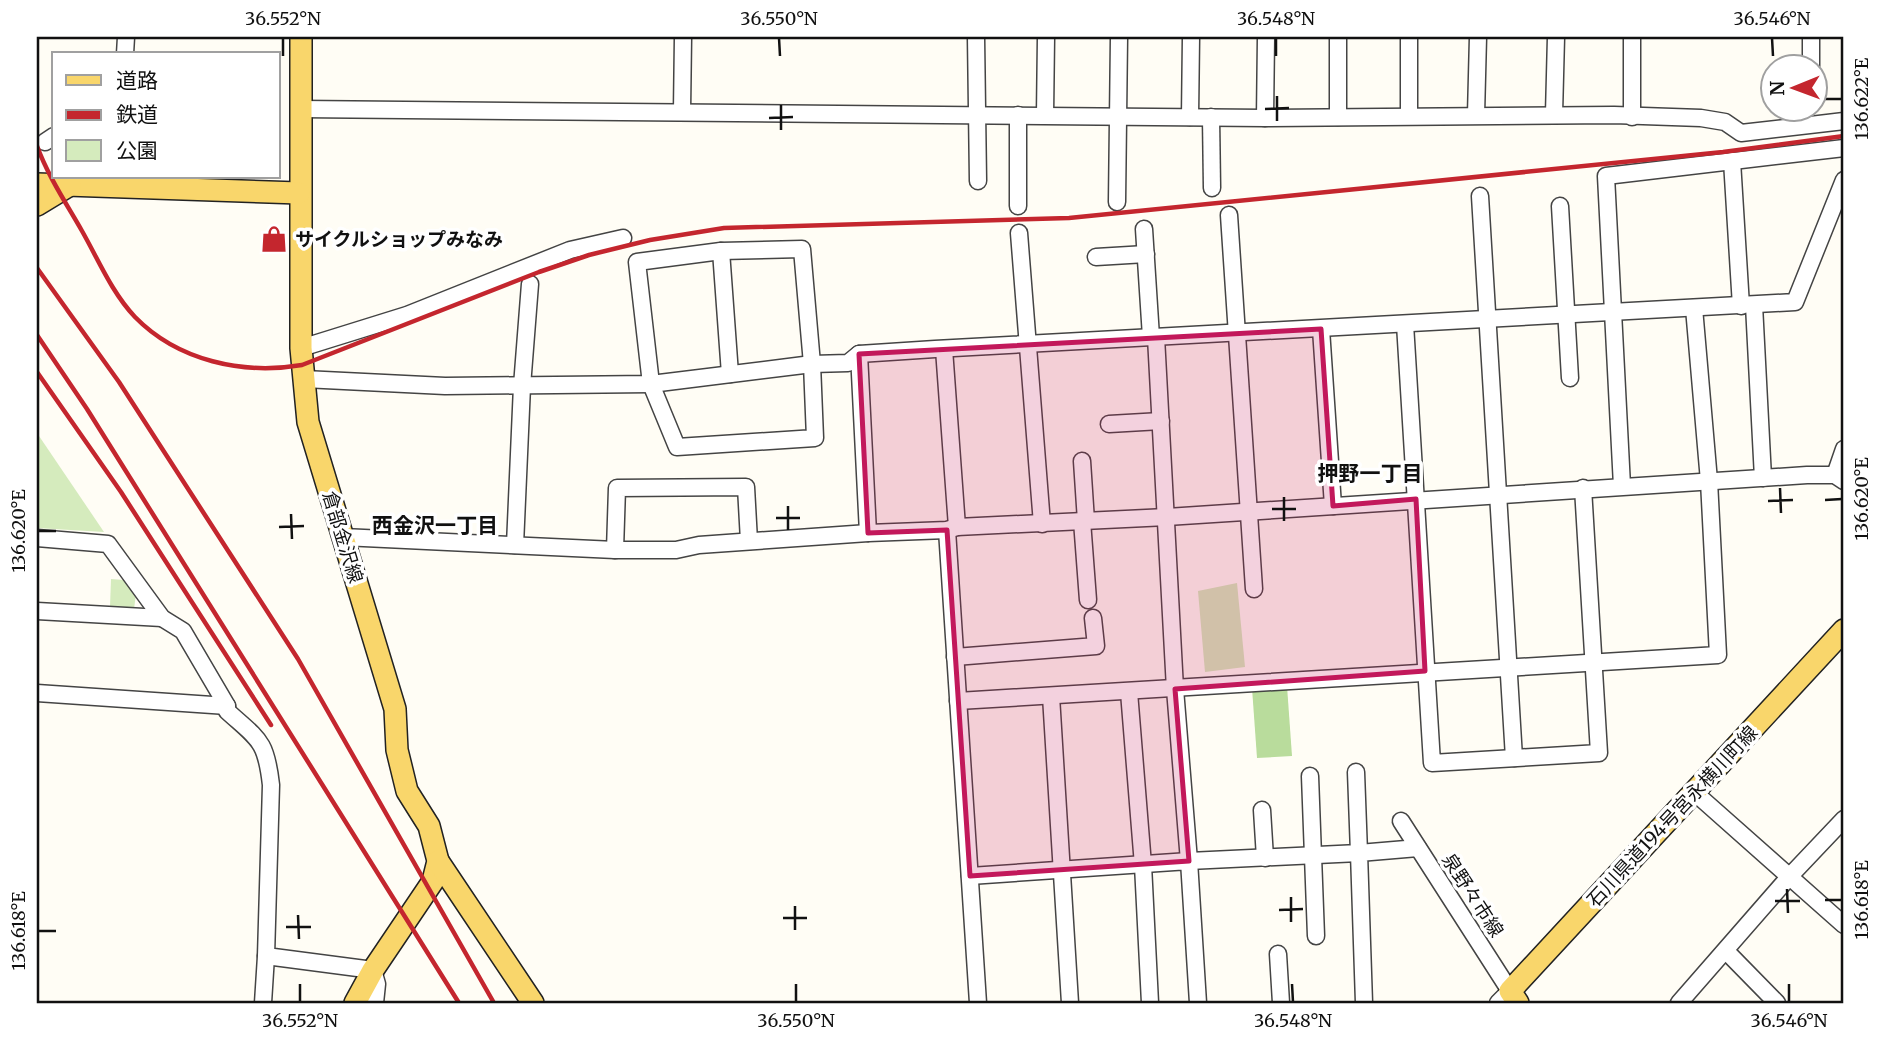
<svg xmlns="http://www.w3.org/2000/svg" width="1881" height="1040" viewBox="0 0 1881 1040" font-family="Merriweather,'Noto Sans JP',serif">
  <rect width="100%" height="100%" fill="#fffdf5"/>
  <g fill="#d5ebbd">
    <polygon points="37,433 104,532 37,528"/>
    <polygon points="111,579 124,580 136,594 134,609 110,607"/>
    <polygon points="1237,583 1245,667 1205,672 1198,591"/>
  </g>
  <polygon fill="#b9dc9c" points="1287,686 1292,756 1257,758 1252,688"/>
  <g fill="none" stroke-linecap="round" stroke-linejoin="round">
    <defs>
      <g id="minor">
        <polyline points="976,37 978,181"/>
        <polyline points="1338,37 1338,117"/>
        <polyline points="1632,37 1632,117"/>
        <polyline points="125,54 126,37"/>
        <polyline points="1811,66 1811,37"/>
        <polyline points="300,109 1265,118 1614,115 1701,118 1725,122 1741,133 1844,121"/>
        <polyline points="682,111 683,37"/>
        <polyline points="1554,114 1556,37"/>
        <polyline points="1018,115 1018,206"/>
        <polyline points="1045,115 1046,37"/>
        <polyline points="1409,115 1409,37"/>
        <polyline points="1476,115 1478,37"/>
        <polyline points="1190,117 1191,37"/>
        <polyline points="1211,117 1212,188"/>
        <polyline points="1265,118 1266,37"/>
        <polyline points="45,142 54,136"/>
        <polyline points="1732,161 1741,306"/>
        <polyline points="1480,196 1514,758"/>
        <polyline points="1117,202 1119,37"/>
        <polyline points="1560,206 1570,378"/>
        <polyline points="1229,215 1254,589"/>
        <polyline points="1144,229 1151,337"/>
        <polyline points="1019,233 1042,524"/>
        <polygon points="802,249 812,364 815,438 677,447 651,384 637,262 721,251"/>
        <polyline points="721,251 730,374"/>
        <polyline points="1096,257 1146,254"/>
        <polyline points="1754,305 1763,478"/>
        <polyline points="1405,324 1432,763 1599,753 1583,488"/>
        <polyline points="1321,329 1333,506"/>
        <polyline points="1156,337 1175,689 1189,861 1359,853 1356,772"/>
        <polyline points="301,348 407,315 570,250 623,238"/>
        <polyline points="944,349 957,527"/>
        <polyline points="859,354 868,533"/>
        <polyline points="304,379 445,386 651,384 812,364 848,363 859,354 935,349 1795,302 1844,180"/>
        <polyline points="1109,424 1161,421"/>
        <polyline points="1082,461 1086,521"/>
        <polyline points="1835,475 1844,449"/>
        <polyline points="1622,486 1606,176 1844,148"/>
        <polyline points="1082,521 1088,600"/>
        <polyline points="947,530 978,1003"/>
        <polyline points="343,537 615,550 676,550 699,545 868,533 947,530 957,527 1167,517 1807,475 1835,475 1844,481"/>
        <path d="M37 538 108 544 162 618 183 631 227 706V711C259 740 266 740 271 785L266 956 373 970 377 984 375 1003"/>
        <polyline points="515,545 522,386 530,284"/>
        <polyline points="615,550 617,488 746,487 749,541"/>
        <polyline points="37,611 162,618"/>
        <polyline points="955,657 1096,646 1093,618"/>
        <polyline points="1129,692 1143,865 1150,1003"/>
        <polyline points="37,693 227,706"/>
        <polyline points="1051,696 1070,1003"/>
        <polyline points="958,701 1718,655 1709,481 1694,308"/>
        <polyline points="1310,776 1316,936"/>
        <polyline points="1694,792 1844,925"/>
        <polyline points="1262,810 1265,858"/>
        <polyline points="1401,821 1510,991 1498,1003"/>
        <polyline points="970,876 1189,861 1198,1003"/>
        <polyline points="1726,951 1777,1003"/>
        <polyline points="1278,954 1281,1003"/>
        <polyline points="263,1003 266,956"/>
        <polyline points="1364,1003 1359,853 1418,848"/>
        <polyline points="1679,1003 1789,877 1844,819"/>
      </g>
      <g id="major">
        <polyline points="301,37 301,348 308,422 395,709 397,750 407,791 429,826 438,861 433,881 373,970 355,1003"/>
        <polyline points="37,184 299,193"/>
        <polyline points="37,205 70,185"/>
        <polyline points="438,861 533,1003"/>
        <polyline points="1518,1003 1510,991 1844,630"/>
      </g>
    </defs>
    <use href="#minor" stroke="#444" stroke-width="19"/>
    <use href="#major" stroke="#222" stroke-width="24"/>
    <use href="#minor" stroke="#fff" stroke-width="16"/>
    <use href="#major" stroke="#f9d66b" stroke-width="21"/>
    <g stroke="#c4262e" stroke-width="4.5">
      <path d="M37 146C48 176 66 203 82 231 98 259 112 293 135 317 178 361 243 375 302 365L539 272 589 255 650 240 724 228 1069 218 1723 152 1844 136"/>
      <polyline points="37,268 119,382 298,659 494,1003"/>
      <polyline points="37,335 87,409 459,1003"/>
      <polyline points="37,372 121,492 271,725"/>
    </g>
  </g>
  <path fill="#c2185b" fill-opacity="0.2" stroke="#c2185b" stroke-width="5" stroke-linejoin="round" d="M1321 329 1333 506 1416 499 1425 671 1175 689 1189 861 970 876 947 530 868 533 859 354Z"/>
  <path fill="none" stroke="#111" stroke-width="2.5" d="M283 38V56M779 38 780 56M1276 38V56M1772 38 1773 56M1277 96V121M1825 99H1842M781 105V130M1265 109 1289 108M769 118 793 117M1780 488 1781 513M1284 497V521M1825 500 1842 499M1768 501 1793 500M788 506V530M1272 509H1296M291 514 292 539M776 518H800M279 527 304 526M38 531H56M1787 889 1788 913M1291 897V922M1825 900H1842M1775 901H1800M795 906V930M1279 910 1303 909M298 915 299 939M783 918H807M286 927H311M38 931H56M300 984V1002M796 984V1002M1292 984 1293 1002M1789 984V1002"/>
  <defs>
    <symbol id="shop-bare" viewBox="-9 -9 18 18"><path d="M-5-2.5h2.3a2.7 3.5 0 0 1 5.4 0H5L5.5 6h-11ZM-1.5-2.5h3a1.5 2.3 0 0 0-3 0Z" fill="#c4262e" stroke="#fff" stroke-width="2.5" paint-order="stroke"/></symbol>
  </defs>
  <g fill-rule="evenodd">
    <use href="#shop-bare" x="255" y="220" width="38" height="38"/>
  </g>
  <g text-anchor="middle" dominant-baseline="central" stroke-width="7" stroke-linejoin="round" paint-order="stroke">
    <g font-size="19" font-weight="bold" fill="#111" stroke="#fff" text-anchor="start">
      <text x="295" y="239">サイクルショップみなみ</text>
    </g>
    <g font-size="19" fill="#111" stroke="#fff">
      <text transform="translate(343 537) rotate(73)">倉部金沢線</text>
      <text transform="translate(1672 816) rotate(-47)">石川県道194号宮永横川町線</text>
      <text transform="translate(1473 895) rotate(57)">泉野々市線</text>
    </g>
    <g font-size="21" font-weight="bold" fill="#111" stroke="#fff">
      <text x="1370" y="473">押野一丁目</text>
      <text x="435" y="525">西金沢一丁目</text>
    </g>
  </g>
  <rect width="1881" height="1040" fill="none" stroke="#ffffff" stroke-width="77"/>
  <rect x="52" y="52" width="228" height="126" fill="#ffffff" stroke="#a0a0a0" stroke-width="2"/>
  <rect x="66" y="75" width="35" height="10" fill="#f9d66b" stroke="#a0a0a0" stroke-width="2"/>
  <text x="116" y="88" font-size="21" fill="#111111">道路</text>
  <rect x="66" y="110" width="35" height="10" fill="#c4262e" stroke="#a0a0a0" stroke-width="2"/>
  <text x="116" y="122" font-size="21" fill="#111111">鉄道</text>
  <rect x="66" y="140" width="35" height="21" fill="#d5ebbd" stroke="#a0a0a0" stroke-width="2"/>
  <text x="116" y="158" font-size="21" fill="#111111">公園</text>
  <g transform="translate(1794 88) rotate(269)"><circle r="33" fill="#ffffff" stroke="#a0a0a0" stroke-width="2"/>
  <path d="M0-5L12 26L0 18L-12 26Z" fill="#c4262e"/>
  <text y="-10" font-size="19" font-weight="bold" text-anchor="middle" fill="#111111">N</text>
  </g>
  <rect x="38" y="38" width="1804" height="964" fill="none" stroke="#111" stroke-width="2.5"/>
  <g font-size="18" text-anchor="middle" fill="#111">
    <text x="283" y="25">36.552°N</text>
    <text x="779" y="25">36.550°N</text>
    <text x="1276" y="25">36.548°N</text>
    <text x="1772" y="25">36.546°N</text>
    <text transform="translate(1862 99) rotate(-90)" y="6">136.622°E</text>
    <text transform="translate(1862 499) rotate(-90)" y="6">136.620°E</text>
    <text transform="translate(19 531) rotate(-90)" y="6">136.620°E</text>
    <text transform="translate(1862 900) rotate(-90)" y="6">136.618°E</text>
    <text transform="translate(19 931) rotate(-90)" y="6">136.618°E</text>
    <text x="300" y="1027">36.552°N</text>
    <text x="796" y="1027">36.550°N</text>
    <text x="1293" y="1027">36.548°N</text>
    <text x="1789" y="1027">36.546°N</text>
  </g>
</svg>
